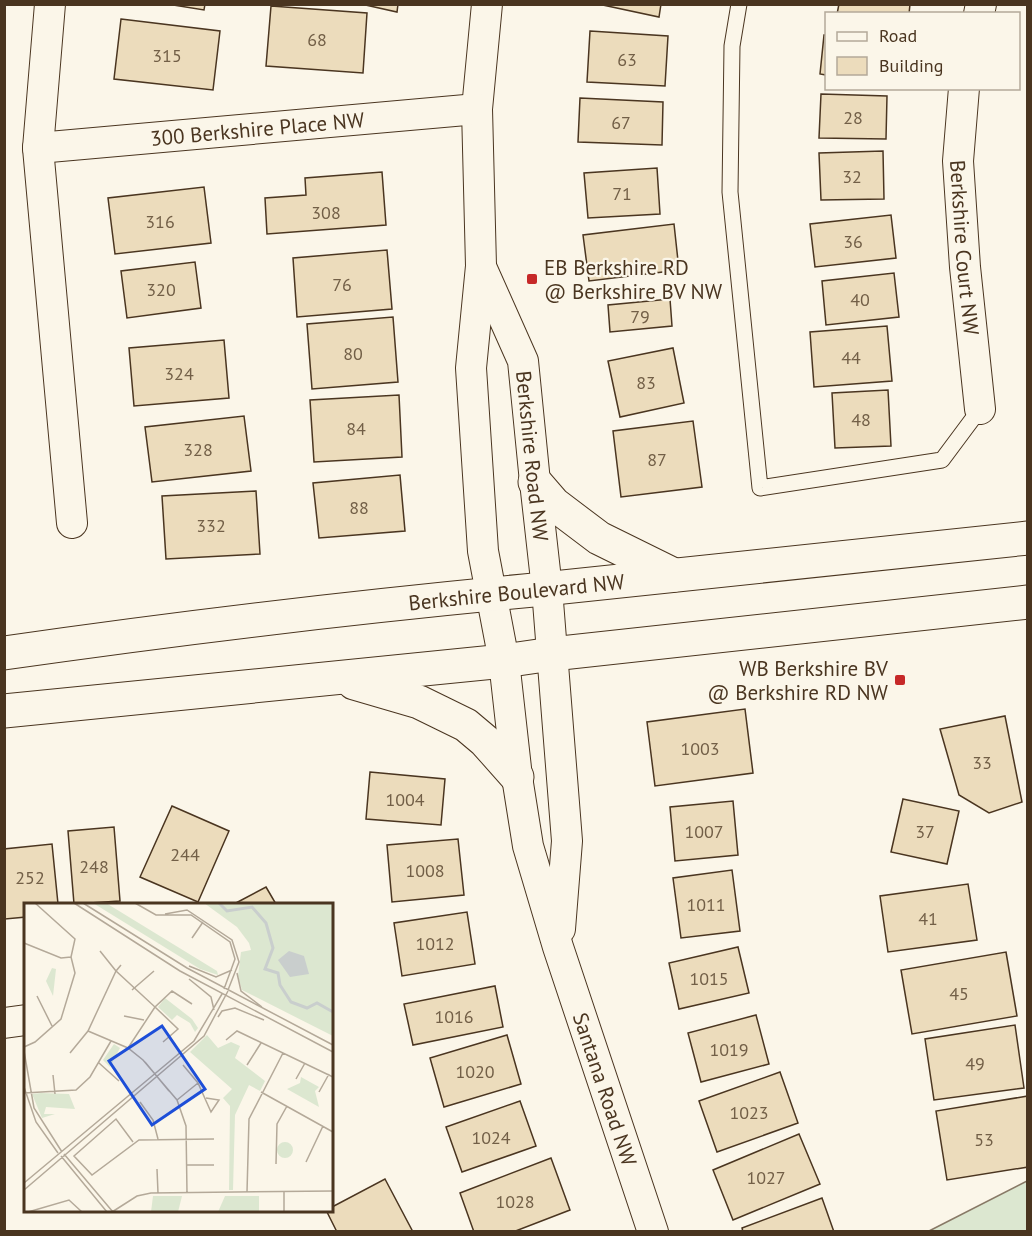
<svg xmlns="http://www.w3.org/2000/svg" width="1032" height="1236" viewBox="0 0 1032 1236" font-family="'PT Sans',sans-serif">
  <rect width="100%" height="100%" fill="#fbf6e9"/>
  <polygon fill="#dce7d0" stroke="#887966" stroke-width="1.5" points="1027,1181 1027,1231 929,1231"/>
  <g fill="#ecdcbc" stroke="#4a3520" stroke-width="1.5">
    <polygon points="167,4 205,4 204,10"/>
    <polygon points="361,4 398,4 397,12"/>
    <polygon points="598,4 661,4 659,17"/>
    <polygon points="839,4 910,4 909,14 837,14"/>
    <polygon points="271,6 367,13 363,73 266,66"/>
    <polygon points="121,19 220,31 213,90 114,79"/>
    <polygon points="590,31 668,36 665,86 587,82"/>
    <polygon points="824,35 826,35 826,75 820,74"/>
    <polygon points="821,94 887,96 886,139 819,138"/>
    <polygon points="580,98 663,102 662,145 578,142"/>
    <polygon points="883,151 884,199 821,200 819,153"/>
    <polygon points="657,168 660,214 588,218 584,173"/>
    <polygon points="382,172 386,225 267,234 265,198 306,195 305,178"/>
    <polygon points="204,187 211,243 115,254 108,198"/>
    <polygon points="891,215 896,258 815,267 810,224"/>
    <polygon points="674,224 679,270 589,281 583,235"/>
    <polygon points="387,250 392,309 297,317 293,258"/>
    <polygon points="195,262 201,308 127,318 121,271"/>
    <polygon points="894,273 899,317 826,325 822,281"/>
    <polygon points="670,299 672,326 610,332 608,305"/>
    <polygon points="393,317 398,382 312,389 307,324"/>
    <polygon points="887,326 892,381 814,387 810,332"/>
    <polygon points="224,340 229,398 134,406 129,348"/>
    <polygon points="673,348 684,403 620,417 608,361"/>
    <polygon points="888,390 891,446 835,448 832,393"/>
    <polygon points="399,395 402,457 314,462 310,400"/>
    <polygon points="244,416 251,471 152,482 145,427"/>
    <polygon points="693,421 702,487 621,497 613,431"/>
    <polygon points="400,475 405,531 319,538 313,483"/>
    <polygon points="256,491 260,554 166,559 162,496"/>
    <polygon points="745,709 753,773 655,786 647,722"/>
    <polygon points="1005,716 1022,802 989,813 959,795 940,729"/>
    <polygon points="370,772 445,779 441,825 366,819"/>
    <polygon points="903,799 959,811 947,864 891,852"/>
    <polygon points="733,801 738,855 675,861 670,807"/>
    <polygon points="172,806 229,831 198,902 140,877"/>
    <polygon points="114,827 120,901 74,904 68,831"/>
    <polygon points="458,839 464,895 392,902 387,845"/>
    <polygon points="52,844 58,904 26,904 26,917 5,919 4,849"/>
    <polygon points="732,870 740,931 681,938 673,878"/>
    <polygon points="968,884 977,940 888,952 880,896"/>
    <polygon points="266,887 276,904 234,904"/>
    <polygon points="467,912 475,964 402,976 394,923"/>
    <polygon points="738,947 749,993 679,1009 669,963"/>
    <polygon points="1006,952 1017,1016 912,1034 901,970"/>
    <polygon points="495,986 503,1027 413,1045 404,1004"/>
    <polygon points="756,1015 769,1064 701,1082 688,1033"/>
    <polygon points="1015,1025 1024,1088 934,1100 925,1039"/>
    <polygon points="507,1035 521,1084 444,1107 430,1058"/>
    <polygon points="780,1072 798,1123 717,1152 699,1101"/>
    <polygon points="1028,1096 1028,1167 947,1180 936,1111"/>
    <polygon points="520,1101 536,1146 462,1172 446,1127"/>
    <polygon points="799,1134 820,1184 733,1220 713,1170"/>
    <polygon points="551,1158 570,1210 513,1232 474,1232 460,1193"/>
    <polygon points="385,1179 413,1232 337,1232 326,1210 332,1210 332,1207"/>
    <polygon points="822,1198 834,1232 743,1232 742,1228"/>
  </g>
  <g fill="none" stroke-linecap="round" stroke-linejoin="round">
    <defs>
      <polyline id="service" points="739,4 732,46 730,192 760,488 942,460 980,409"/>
      <g id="minor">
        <polyline points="50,4 38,148 72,523"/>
        <path id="s1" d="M487 4 477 109 481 266 471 368 483 551 504 661 517 777 528 846 558 947 653 1232"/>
        <polyline points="979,14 981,4"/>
        <path id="s2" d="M964 88 958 161 965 267 980 409"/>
        <path id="s3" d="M38 148 477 109"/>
        <path id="s4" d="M482 269 523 361 535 482 547 589 567 841 560 929"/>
        <polyline points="4,1023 26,1020"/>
      </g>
      <g id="secondary">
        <polyline points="535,482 554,504 599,538 674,575"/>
        <path id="s5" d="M4 653C184 627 364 606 544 589 705 573 866 555 1028 538"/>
        <polyline points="354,683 419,702 466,725 485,741 517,777"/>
        <polyline points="4,711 504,661 552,654 1028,602"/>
      </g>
    </defs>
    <use href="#service" stroke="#4a3520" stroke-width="17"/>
    <use href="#minor" stroke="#4a3520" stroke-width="32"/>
    <use href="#secondary" stroke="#4a3520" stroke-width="35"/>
    <use href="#service" stroke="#fbf6e9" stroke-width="15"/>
    <use href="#minor" stroke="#fbf6e9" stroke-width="30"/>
    <use href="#secondary" stroke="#fbf6e9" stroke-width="33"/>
  </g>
  <g fill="#c62828" stroke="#fbf6e9" stroke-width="2">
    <rect x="526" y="273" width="12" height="12" rx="3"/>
    <rect x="894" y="674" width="12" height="12" rx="3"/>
  </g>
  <g text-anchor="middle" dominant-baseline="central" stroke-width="4.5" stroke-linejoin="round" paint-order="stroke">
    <g font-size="18" fill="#725f47">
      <text x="317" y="39">68</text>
      <text x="167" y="55">315</text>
      <text x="627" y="59">63</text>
      <text x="853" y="117">28</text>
      <text x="621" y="122">67</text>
      <text x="852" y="176">32</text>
      <text x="622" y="193">71</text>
      <text x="326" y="212">308</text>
      <text x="160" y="221">316</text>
      <text x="853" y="241">36</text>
      <text x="342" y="284">76</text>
      <text x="161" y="289">320</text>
      <text x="860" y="299">40</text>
      <text x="640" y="316">79</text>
      <text x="353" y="353">80</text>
      <text x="851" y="357">44</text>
      <text x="179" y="373">324</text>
      <text x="646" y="382">83</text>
      <text x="861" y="419">48</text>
      <text x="356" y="428">84</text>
      <text x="198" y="449">328</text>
      <text x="657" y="459">87</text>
      <text x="359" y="507">88</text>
      <text x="211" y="525">332</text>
      <text x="700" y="748">1003</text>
      <text x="982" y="762">33</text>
      <text x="405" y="799">1004</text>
      <text x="704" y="831">1007</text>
      <text x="925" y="831">37</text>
      <text x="185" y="854">244</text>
      <text x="94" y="866">248</text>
      <text x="425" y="870">1008</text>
      <text x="30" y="877">252</text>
      <text x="706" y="904">1011</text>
      <text x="928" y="918">41</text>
      <text x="435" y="943">1012</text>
      <text x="709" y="978">1015</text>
      <text x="959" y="993">45</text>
      <text x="454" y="1016">1016</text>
      <text x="729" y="1049">1019</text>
      <text x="975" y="1063">49</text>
      <text x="475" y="1071">1020</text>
      <text x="749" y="1112">1023</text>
      <text x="491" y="1137">1024</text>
      <text x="984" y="1139">53</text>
      <text x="766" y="1177">1027</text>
      <text x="515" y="1201">1028</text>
    </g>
    <g font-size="21" fill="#4a3520" stroke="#fbf6e9">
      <text stroke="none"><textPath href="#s3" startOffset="220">300 Berkshire Place NW</textPath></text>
      <text stroke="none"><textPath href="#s2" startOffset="160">Berkshire Court NW</textPath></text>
      <text stroke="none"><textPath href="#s4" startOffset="196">Berkshire Road NW</textPath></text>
      <text stroke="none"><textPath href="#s5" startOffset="516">Berkshire Boulevard NW</textPath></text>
      <text stroke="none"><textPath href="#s1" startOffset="1102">Santana Road NW</textPath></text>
    </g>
    <g font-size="21" fill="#4a3520" stroke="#fbf6e9" text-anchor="start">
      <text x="544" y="267">EB Berkshire RD<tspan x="544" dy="24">@ Berkshire BV NW</tspan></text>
      <text x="888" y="668" text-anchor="end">WB Berkshire BV<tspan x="888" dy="24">@ Berkshire RD NW</tspan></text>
    </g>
  </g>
  <g transform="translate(24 903)">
    <rect width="309" height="309" fill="#fbf6e9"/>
    <path d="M69 0H82L193 68 194 72 176 66ZM180 0H309V133L218 87 214 73 217 49 227 47 225 40 213 24ZM28 65 32 66 29 93 22 78ZM141 95 168 116 174 125 171 129 166 120 153 112 148 117 134 104ZM183 132 194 145 207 139 216 143 211 155 241 178 236 188 225 182 211 212 209 287H205L206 203 199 195 208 186 166 149ZM90 141 96 145 86 164 79 157ZM277 174 295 184 291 188 295 204 263 186 276 180ZM17 190 45 191 51 206 22 204 20 211H31L18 215 8 191ZM253 247a8 8 0 1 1 16 0a8 8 0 1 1-16 0ZM129 293H158L154 309H127ZM201 293H235V309H194Z" fill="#dce7d0"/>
    <path d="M265 48 280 53 285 71 266 74 254 57Z" fill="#c9cecd"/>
    <path fill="none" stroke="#c9cecd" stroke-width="3" d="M195 0 203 8 228 4 242 20 249 45 241 66 254 70 256 82 267 99 283 105 293 100 309 109"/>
    <path fill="none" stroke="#b4a999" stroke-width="1.5" d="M50 0 156 68 309 149M59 0 163 65 309 142M111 0 132 12H167L206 39 211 56 200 86M141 11 163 7 208 37 215 59 204 87M168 35 179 19M0 40 37 55 47 54M76 48 92 68 97 62M165 63 192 74 208 67M213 70 217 88 238 104M165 76 187 94 190 107M108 87 130 68M13 93 28 123M100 113 120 117M194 114 198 108 211 105 240 117M64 128 104 145 119 157 153 197 162 223 163 290M202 137 213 128 309 174M139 139 154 126 131 104 148 88 168 101M0 144 11 139 37 116 51 70 47 54 51 36 11 0M0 148 10 205 38 249M46 150 64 128 92 68 131 104 104 145M121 159 145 188M75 160 95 178M159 162 174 180 187 209 195 197 182 195M223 162 237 140M29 172 31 191M272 176 281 160M0 184 12 219 34 250M237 189 309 229M295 189 305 171M0 190 52 187 66 174 87 138M153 197 174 180M116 199 129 217 134 236M109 239 92 216 50 253 68 272 115 237 190 236M40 251 89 309M37 253 83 309M282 259 299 223M252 261 253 221 263 203M163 262H190M133 266 134 290M0 280 170 138 198 91M0 287 180 133 204 88M223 289 225 216 259 150M260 289V309M4 309 45 297 58 309M88 309 113 293 127 290 309 288"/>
    <path fill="#1d4ed8" fill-opacity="0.15" stroke="#1d4ed8" stroke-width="3" d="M138 123 181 186 128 222 85 158Z"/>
    <rect width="309" height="309" fill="none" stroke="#4a3520" stroke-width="3"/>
  </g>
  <rect width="1032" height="1236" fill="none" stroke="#4a3520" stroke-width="12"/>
  <rect x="825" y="12" width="195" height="78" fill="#fbf6e9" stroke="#b4a999" stroke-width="1.5"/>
  <rect x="837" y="32" width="30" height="9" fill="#fbf6e9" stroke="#b4a999" stroke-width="1.5"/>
  <text x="879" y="42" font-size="18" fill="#4a3520">Road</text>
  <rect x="837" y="57" width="30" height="18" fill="#ecdcbc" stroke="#b4a999" stroke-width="1.5"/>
  <text x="879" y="72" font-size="18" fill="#4a3520">Building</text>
</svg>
